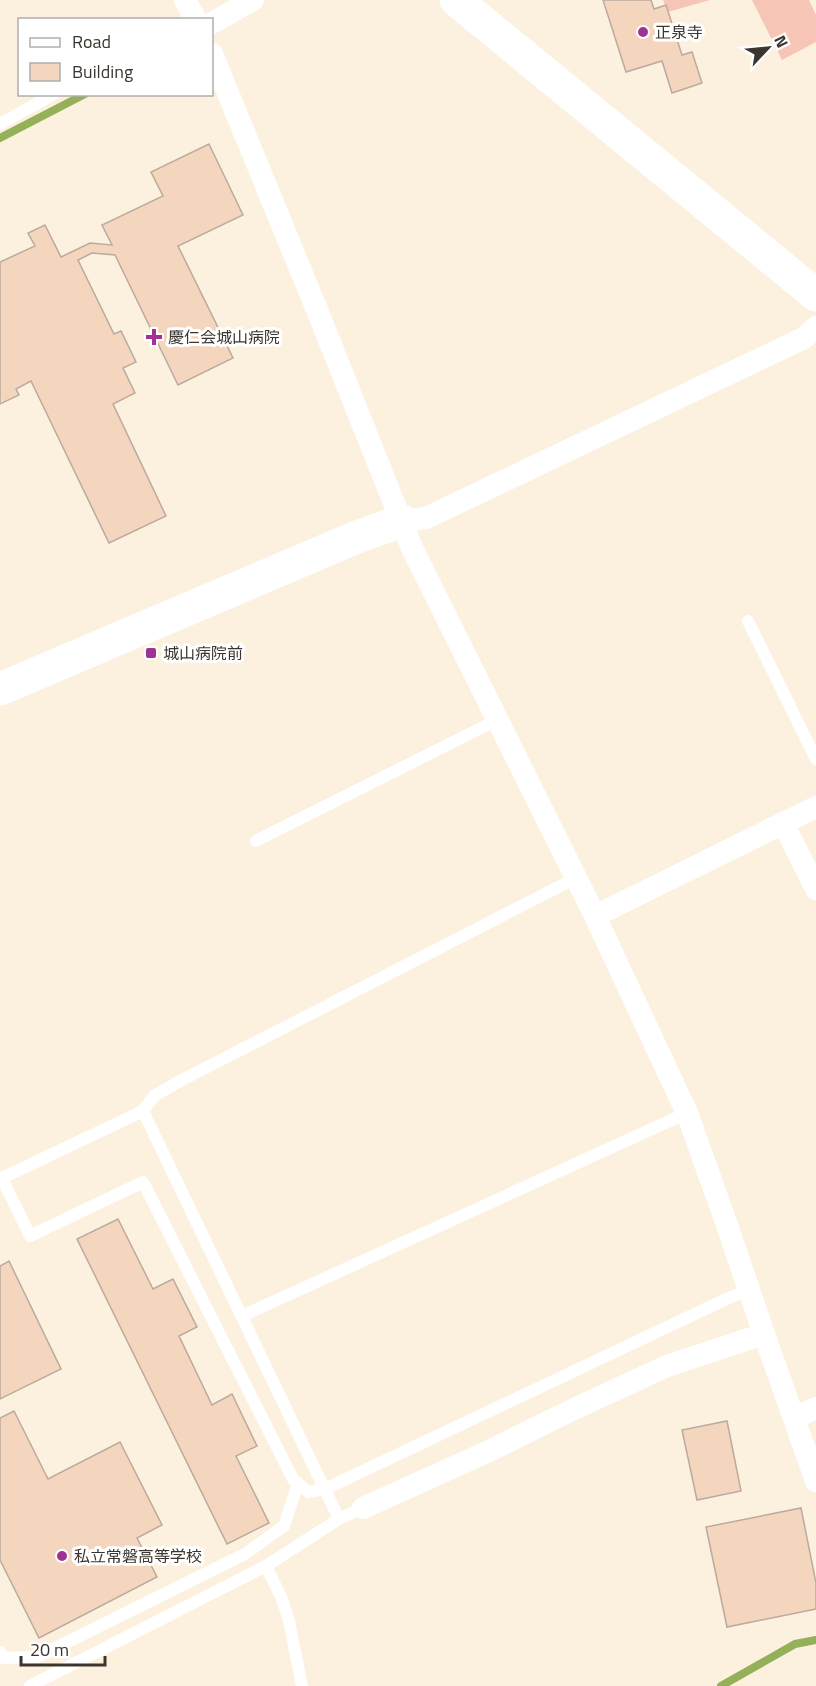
<svg xmlns="http://www.w3.org/2000/svg" width="816" height="1686" viewBox="0 0 816 1686" font-family="'Titillium Web','Noto Sans JP',sans-serif">
  <rect width="100%" height="100%" fill="#fcf1df"/>
  <g fill="#f7c5b6">
    <polygon points="663,0 710,0 668,12"/>
    <polygon points="752,0 809,0 816,15 816,42 782,60"/>
  </g>
  <g fill="none" stroke-linecap="round" stroke-linejoin="round">
    <g stroke="#94b059" stroke-width="8">
      <polyline points="0,138 85,94"/>
      <polyline points="721,1686 795,1644 816,1640"/>
    </g>
  </g>
  <g fill="#f4d5bd" stroke="#bbaa9d" stroke-width="1.5">
    <polygon points="603,0 651,0 654,9 666,5 682,55 692,52 702,83 672,93 662,61 626,72"/>
    <polygon points="209,144 243,215 178,246 233,358 178,385 115,255 92,253 78,260 114,334 121,331 136,362 123,368 135,393 113,404 166,516 109,543 31,381 16,389 19,395 0,404 0,262 35,246 28,233 45,225 61,257 90,243 112,245 102,225 163,196 151,172"/>
    <polygon points="118,1219 153,1289 173,1279 197,1327 179,1336 212,1405 232,1394 257,1446 236,1456 269,1523 227,1544 77,1239"/>
    <polygon points="9,1261 61,1369 0,1399 0,1266"/>
    <polygon points="14,1411 48,1479 120,1442 162,1525 137,1538 157,1577 39,1638 0,1560 0,1418"/>
    <polygon points="727,1421 741,1491 697,1500 682,1430"/>
    <polygon points="801,1508 816,1583 816,1609 727,1627 706,1527"/>
  </g>
  <g fill="none" stroke-linecap="round" stroke-linejoin="round">
    <g stroke="#fff" stroke-width="12">
      <polyline points="0,124 54,94"/>
      <polyline points="748,621 816,759"/>
      <polyline points="256,841 497,720"/>
      <polyline points="143,1111 339,1519"/>
      <polyline points="2,1178 30,1236 143,1182 293,1479 308,1492 325,1489 720,1302 736,1295 750,1291"/>
      <polyline points="0,1179 143,1111 154,1096 180,1081 576,878"/>
      <polyline points="242,1316 687,1113"/>
      <polyline points="266,1566 282,1599 289,1621 302,1686"/>
      <polyline points="0,1652 3,1658 37,1657 245,1554 284,1526 298,1483"/>
      <polyline points="30,1686 266,1566 339,1519 363,1508"/>
    </g>
    <g stroke="#fff" stroke-width="22">
      <polyline points="185,0 196,20"/>
      <polyline points="212,23 253,0"/>
      <polyline points="212,54 317,310 412,548 595,916 687,1113 727,1225 764,1334 816,1481"/>
      <polyline points="402,521 426,518 804,338 816,327"/>
      <polyline points="783,823 816,889"/>
      <polyline points="595,916 816,807"/>
      <polyline points="794,1418 816,1408"/>
      <polyline points="363,1508 489,1451 574,1409 667,1366 764,1334"/>
    </g>
    <g stroke="#fff" stroke-width="33">
      <polyline points="456,0 816,295"/>
      <polyline points="0,689 357,537 402,521"/>
    </g>
  </g>
  <g fill="#9e3393" stroke="#fff" stroke-width="2">
    <circle cx="643" cy="32" r="6"/>
    <path d="M151 328h6v6h6v6h-6v6h-6v-6h-6v-6h6z"/>
    <rect x="145" y="647" width="12" height="12" rx="3"/>
    <circle cx="62" cy="1556" r="6"/>
  </g>
  <g text-anchor="middle" dominant-baseline="central" stroke-width="6" stroke-linejoin="round" paint-order="stroke">
    <g font-size="16" fill="#3a362f" stroke="#fff" text-anchor="start">
      <text x="655" y="32">正泉寺</text>
      <text x="168" y="337">慶仁会城山病院</text>
      <text x="163" y="653">城山病院前</text>
      <text x="74" y="1556">私立常磐高等学校</text>
    </g>
  </g>
  <rect x="18" y="18" width="195" height="78" fill="#ffffff" stroke="#b0afac" stroke-width="1.5"/>
  <rect x="30" y="38" width="30" height="9" fill="#ffffff" stroke="#b0afac" stroke-width="1.5"/>
  <text x="72" y="48" font-size="18" fill="#3a362f">Road</text>
  <rect x="30" y="63" width="30" height="18" fill="#f4d5bd" stroke="#b0afac" stroke-width="1.5"/>
  <text x="72" y="78" font-size="18" fill="#3a362f">Building</text>
  <g transform="translate(768 48) rotate(64)" stroke="#ffffff" stroke-width="4.5" paint-order="stroke">
  <path d="M0-4.5L10 22L0 15L-10 22Z" fill="#3a362f"/>
  <text y="-9" font-size="16" font-weight="bold" text-anchor="middle" fill="#3a362f">N</text>
  </g>
  <path d="M21 1656v9h84v-9" fill="none" stroke="#3a362f" stroke-width="3"/>
  <text x="30" y="1656" font-size="18" fill="#3a362f" stroke="#ffffff" stroke-width="4.5" paint-order="stroke">20 m</text>
</svg>
